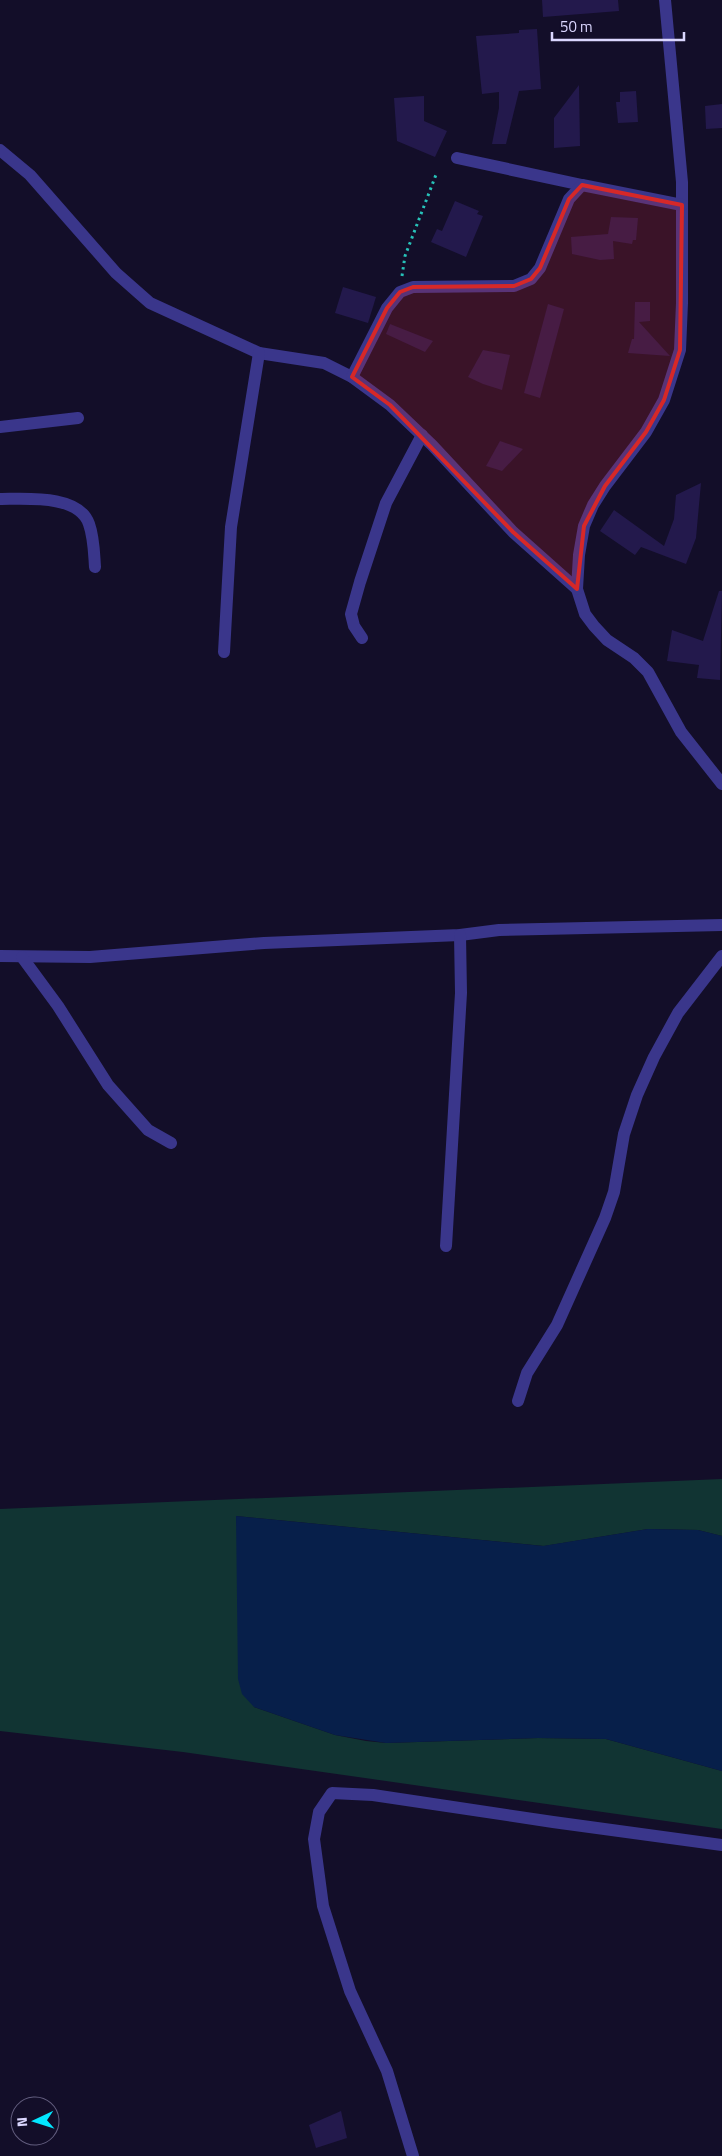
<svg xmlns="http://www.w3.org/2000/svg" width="722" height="2156" viewBox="0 0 722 2156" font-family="'Titillium Web',sans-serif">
  <rect width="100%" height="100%" fill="#130e29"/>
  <polygon fill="#113433" points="722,1479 722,1536 698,1530 648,1529 544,1546 236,1516 254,1707 335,1735 366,1741 386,1743 538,1738 606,1739 722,1771 722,1829 183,1752 0,1731 0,1509"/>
  <polygon fill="#071f4a" points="236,1516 543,1546 648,1529 698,1530 722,1536 722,1771 606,1739 538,1738 386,1743 335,1735 254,1707 242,1694 238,1679"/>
  <g fill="#23194c">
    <polygon points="542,0 618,0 619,11 543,17"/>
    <polygon points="537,29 541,89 519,91 506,144 492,144 499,108 499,92 482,94 476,36 519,33 519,30"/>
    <polygon points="579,85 580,146 554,148 554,118"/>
    <polygon points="636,91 638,122 618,123 616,102 620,102 620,92"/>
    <polygon points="424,96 424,121 447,131 435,157 397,141 394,98"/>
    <polygon points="722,104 722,128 706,129 705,106"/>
    <polygon points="455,201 479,211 477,214 483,216 466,257 431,242 437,229 442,231"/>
    <polygon points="611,217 638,218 636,240 633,240 632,244 613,241 614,259 600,260 572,254 571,237 608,234"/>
    <polygon points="343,287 376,297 368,323 335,313"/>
    <polygon points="635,302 650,302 650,321 639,322 670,356 628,353 632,339 634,339"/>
    <polygon points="548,304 564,309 540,398 524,393"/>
    <polygon points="390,324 433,341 425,352 386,334"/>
    <polygon points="483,350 510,355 502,390 483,384 468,377"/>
    <polygon points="500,441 523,449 502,471 486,466"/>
    <polygon points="701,483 696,538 686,564 641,547 635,555 600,531 614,510 664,546 674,519 676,495"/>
    <polygon points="719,591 722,591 720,680 697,678 699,665 667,661 672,630 703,641"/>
    <polygon points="341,2111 347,2138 316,2148 309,2125"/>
  </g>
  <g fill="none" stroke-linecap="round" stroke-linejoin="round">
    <polyline stroke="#27c2b9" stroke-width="3" stroke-dasharray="2.5 4" stroke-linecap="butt" points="402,276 405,256 437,172"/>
    <g stroke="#3a368b" stroke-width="12">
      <polyline points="665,0 682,182 682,303 680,350 664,400 646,432 605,486 593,505 584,526 579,555 577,589 585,614 594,626 607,640 634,658 648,672 681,732 722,784"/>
      <polyline points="0,150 30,175 116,273 150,303 259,353 324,363 352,377 390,405 432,445 513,532 577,589"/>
      <polyline points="457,158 582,185"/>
      <polyline points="352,377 387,308 400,292 413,287 514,286 531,279 540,268 569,199 582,185 682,205"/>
      <polyline points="0,427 78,418"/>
      <path d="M0 499C25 499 79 494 89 524 94 538 94 553 95 567"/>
      <polyline points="362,638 354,626 351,614 360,582 386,503 422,435"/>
      <polyline points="224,652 231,527 259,353"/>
      <polyline points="0,956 90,957 264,943 460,935 499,930 722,925"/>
      <polyline points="22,957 58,1006 108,1085 148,1130 171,1143"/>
      <polyline points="446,1246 461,993 460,935"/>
      <polyline points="518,1401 527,1373 557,1325 605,1218 614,1192 624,1134 637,1095 654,1057 678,1013 722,956"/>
      <polyline points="413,2156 387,2071 350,1991 323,1906 314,1839 319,1812 332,1793 373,1795 553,1822 722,1845"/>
    </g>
  </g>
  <path fill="#d62828" fill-opacity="0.2" stroke="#d62828" stroke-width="4" stroke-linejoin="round" d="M582 185 682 205 680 350 664 400 646 432 605 486 584 526 577 589 513 532 390 405 352 377 387 308 400 292 413 287 514 286 531 279 540 268 569 199Z"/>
  <g transform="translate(35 2121) rotate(266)"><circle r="24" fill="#130e29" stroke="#635e7f"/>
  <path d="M0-4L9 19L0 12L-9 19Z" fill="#03e6ff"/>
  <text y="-8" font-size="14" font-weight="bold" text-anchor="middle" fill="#dbd7ff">N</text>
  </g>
  <path d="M552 32v8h132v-8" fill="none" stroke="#dbd7ff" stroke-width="2.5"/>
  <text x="560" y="32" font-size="15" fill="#dbd7ff" stroke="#130e29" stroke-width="4" paint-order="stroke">50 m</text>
</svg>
